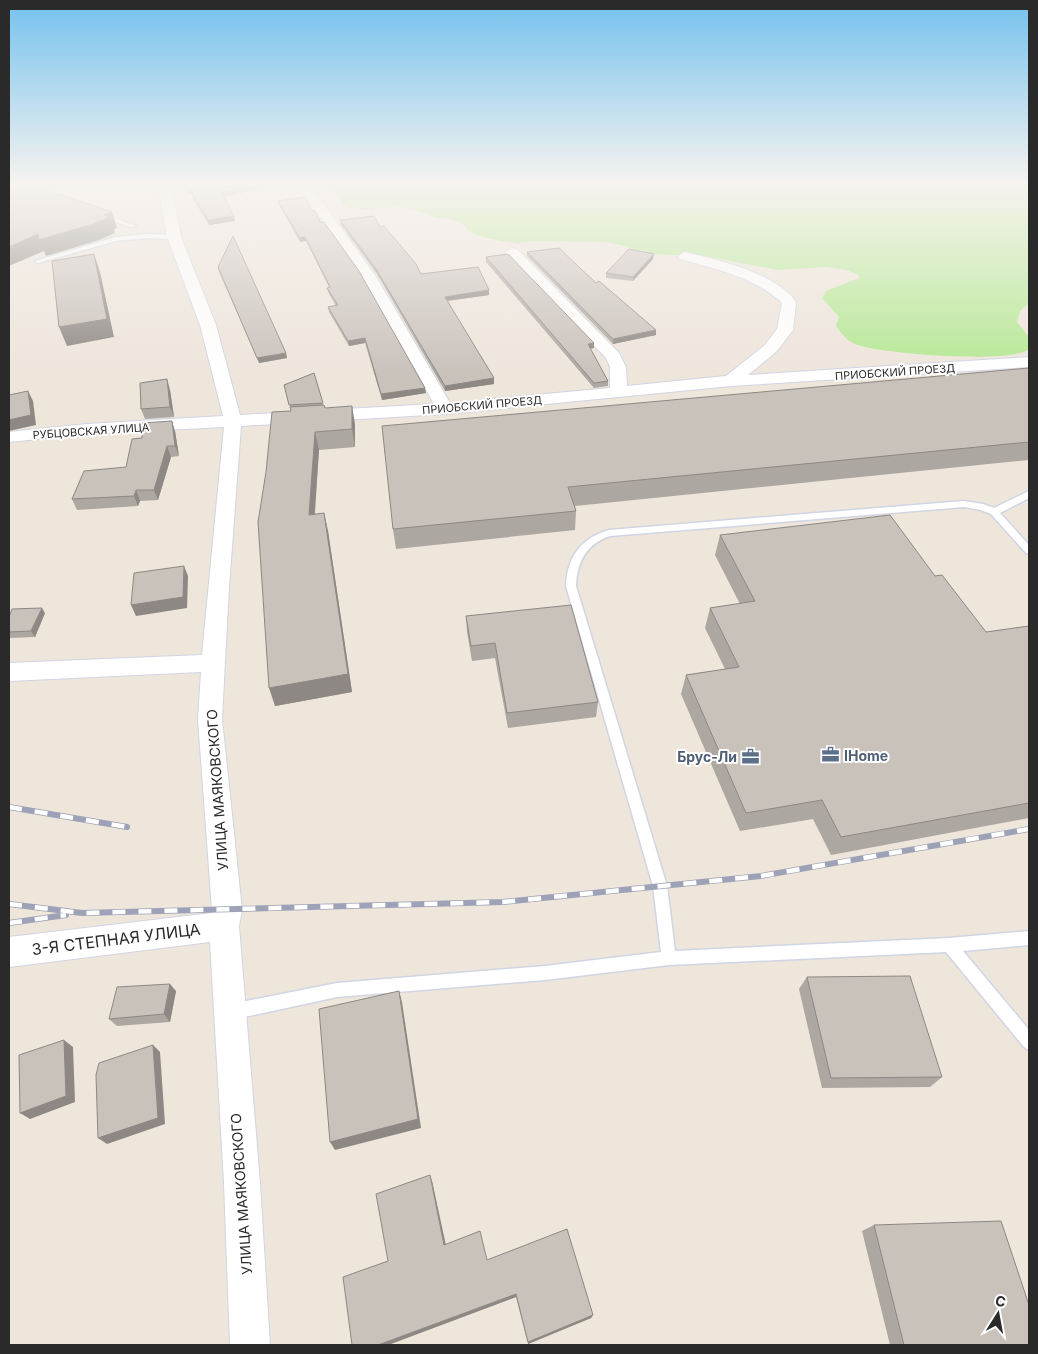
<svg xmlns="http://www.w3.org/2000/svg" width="1038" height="1354" viewBox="0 0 1038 1354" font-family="Inter,sans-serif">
  <rect width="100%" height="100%" fill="#eee5db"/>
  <path fill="#b4e893" d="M1029 185V305C1021 306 1019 314 1017 322L1029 337V349C1013 364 878 354 855 344 846 340 841 333 836 326L839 317 822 298 826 291 859 278V275L847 270 827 267 777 270 704 256 651 254 621 245 605 242 534 241 518 243 500 241 479 236 468 230 463 224 452 220 437 218 412 209 397 206 366 210 351 208 341 204V198L325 186Z"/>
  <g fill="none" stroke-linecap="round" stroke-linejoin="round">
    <defs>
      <g id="service">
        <polygon points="99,214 103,214 136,226 131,227 99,216"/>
        <polygon points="148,234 174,235 177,237 174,239 148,238 116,241 38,263 35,261 116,237"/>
        <path d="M1029 491V498L1000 513 1029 545V554L1026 553 991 514 981 510 964 507 610 536C586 544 577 562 576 586L667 886 675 951 949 938 1029 931V945L963 951 1029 1030V1050L1024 1047 946 952 669 965 545 980 337 997 231 1020 226 1017 223 1012 226 1007 231 1004 337 983 545 966 661 952 653 886 566 586C567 557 581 538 609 530L964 501 983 504 994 508Z"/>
      </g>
      <path id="minor" d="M158 185H170L172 190 181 237 216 325 240 415 434 404 361 275 304 194 291 185H307L312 188 375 275 450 403 610 388V367L606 358 507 255 505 252 512 248 517 249 619 353 626 367 627 386 726 376 765 345 777 329 782 303C755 277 715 269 680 259L678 256 685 252C718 260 776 273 796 302L793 330 777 351 748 375 1029 357V367L731 386 445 414 241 426 229 587 222 719 242 910 239 926 260 1183 270 1345H230L224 1183 210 942 9 967V937L212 913V910L198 719 201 672 9 681V663L202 655 224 427 87 434 9 442V432L87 424 223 416 200 325 167 237Z"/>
    </defs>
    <use href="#service" stroke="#d0d5e4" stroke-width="3"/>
    <use href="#minor" stroke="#d0d5e4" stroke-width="2"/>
    <use href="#service" fill="#fff" fill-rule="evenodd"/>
    <use href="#minor" fill="#fff" fill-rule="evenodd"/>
    <defs>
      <g id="rail">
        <polyline points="9,807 127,827"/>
        <polyline points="9,904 82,913 503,902 761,876 1029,829"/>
        <polyline points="9,923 66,915"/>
      </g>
    </defs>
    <use href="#rail" stroke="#9ea2b6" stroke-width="6"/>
    <use href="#rail" stroke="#fff" stroke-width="4.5" stroke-dasharray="13" stroke-linecap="butt"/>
  </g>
  <g fill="#ada7a1">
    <polygon points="188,186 272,186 224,197 235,221 209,225 193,199 192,193 187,194 185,189"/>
    <polygon points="278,201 311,211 426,393 382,400 365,343 349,346 329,312 328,307 336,306 328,292 327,288 329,287 306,241 300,242 279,205"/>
    <polygon points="340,220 380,227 421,274 489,295 448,301 494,384 445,391 377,274 341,225"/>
    <polygon points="527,252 596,283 656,335 613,344 527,256"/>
    <polygon points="486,257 594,343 594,348 590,349 608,381 608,386 594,388 486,262"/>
    <polygon points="653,259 633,281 606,278 606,273"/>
    <polygon points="218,267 286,353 287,358 259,363 219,272"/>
    <polygon points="1029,368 1029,460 575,506 576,511 575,530 396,549 393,529"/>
    <polygon points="314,373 323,405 325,408 355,424 355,447 319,450 315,514 324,513 328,531 352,692 275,706 266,472 291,411 284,385"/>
    <polygon points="170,390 174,417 145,419 141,409"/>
    <polygon points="175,431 179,456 171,457 158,500 140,501 138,506 77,510 72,499 126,467 142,438"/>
    <polygon points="720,535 935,576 986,632 1029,626 1029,818 831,855 813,819 740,831 681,694 686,675 725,669 705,628 710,608 740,604 715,555"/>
    <polygon points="45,613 35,637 9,638 9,617"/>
    <polygon points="466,616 598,702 596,717 508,728 495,658 472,661 467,632"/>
    <polygon points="807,977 942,1077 930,1087 822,1088 799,989"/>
    <polygon points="176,991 170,1022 117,1026 109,1019"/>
    <polygon points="432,1181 445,1244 487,1260 593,1315 591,1318 528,1344 516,1297 388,1345 352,1345 388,1261"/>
    <polygon points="874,1225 1029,1345 890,1345 862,1231"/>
  </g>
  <g fill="#8d8883">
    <polygon points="253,186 272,186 223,197 222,193"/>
    <polygon points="185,189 192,189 193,193 187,194"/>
    <polygon points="112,212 117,228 114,229 115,233 99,240 46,256 44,251 9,266 9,247 38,234 104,215"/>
    <polygon points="234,216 235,221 209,225 208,220"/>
    <polygon points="305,237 306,241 300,242 300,238"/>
    <polygon points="94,254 100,272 114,337 67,346 59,327"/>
    <polygon points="654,254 653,259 633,281 633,277"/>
    <polygon points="489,290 489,295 445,301 445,297"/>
    <polygon points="656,330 656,335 613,344 613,339"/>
    <polygon points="365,338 365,343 349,346 348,341"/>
    <polygon points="594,343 594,348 588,349 588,344"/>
    <polygon points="286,353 287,358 259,363 257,358"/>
    <polygon points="494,378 494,384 445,391 445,386"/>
    <polygon points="167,379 170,390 174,417 170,407"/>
    <polygon points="425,388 426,393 382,400 381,394"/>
    <polygon points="28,391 33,401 36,425 9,431 9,420"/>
    <polygon points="352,406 355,424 355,447 352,429"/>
    <polygon points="172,421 175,431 179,456 175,446"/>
    <polygon points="315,432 319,450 313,534 309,515"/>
    <polygon points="167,446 171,457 158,500 154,490"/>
    <polygon points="136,490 140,501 138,506 134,496"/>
    <polygon points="324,513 328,531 352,692 275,706 269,688"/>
    <polygon points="184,566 188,576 187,608 136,616 131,605"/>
    <polygon points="42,608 45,613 35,637 31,631"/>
    <polygon points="170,984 176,991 170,1022 164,1014"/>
    <polygon points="399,991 402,1002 421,1128 335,1150 330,1142"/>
    <polygon points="64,1040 73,1047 75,1102 30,1119 20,1113"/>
    <polygon points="153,1045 160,1052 165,1124 107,1144 98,1138"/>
    <polygon points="430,1175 432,1181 447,1250 444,1245"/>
    <polygon points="516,1294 516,1297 388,1345 378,1345"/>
    <polygon points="593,1315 591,1318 528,1344 528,1342"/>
  </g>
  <g fill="#c9c2bb" stroke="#8d8883">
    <polygon points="9,186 34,186 112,212 104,215 110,217 93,224 39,240 38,234 9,247"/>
    <polygon points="185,186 253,186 222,193 234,216 208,220 192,194 192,189 185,189"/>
    <polygon points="306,197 311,211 314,210 321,223 324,222 359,271 425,388 381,394 365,338 348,341 328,307 338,305 327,288 330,287 305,237 300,238 278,201"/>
    <polygon points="374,216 380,227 384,226 416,264 421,274 478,267 489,290 445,297 494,378 445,386 376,269 340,220"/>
    <polygon points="233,236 286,353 257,358 218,267"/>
    <polygon points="559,248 596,283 599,281 656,330 613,339 527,252"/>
    <polygon points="629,249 654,254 633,277 606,273"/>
    <polygon points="94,254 107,319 59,327 52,261"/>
    <polygon points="508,254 594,343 588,344 608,381 594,383 486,257"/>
    <polygon points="1029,368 1029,442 568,487 576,511 393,529 382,426"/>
    <polygon points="314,373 323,403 289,405 284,385"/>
    <polygon points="167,379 170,407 141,409 140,383"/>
    <polygon points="28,391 31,415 9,420 9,395"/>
    <polygon points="324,405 325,408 352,406 352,429 315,432 309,515 324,513 348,674 269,688 258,522 266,472 272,412 291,411 290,407"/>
    <polygon points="172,421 175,446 167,446 154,490 136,490 134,496 72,499 84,471 126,467 132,439 142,438 142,423"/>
    <polygon points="890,515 935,576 942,575 986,632 1029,626 1029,803 841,837 822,800 746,813 686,675 739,667 710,608 755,601 720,535"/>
    <polygon points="184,566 183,597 131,605 134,573"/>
    <polygon points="571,605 598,702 507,713 495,643 471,646 466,616"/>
    <polygon points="42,608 31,631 9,632 9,617 12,609"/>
    <polygon points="910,976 942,1077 831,1078 807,977"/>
    <polygon points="170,984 164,1014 109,1019 117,987"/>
    <polygon points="399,991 418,1119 330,1142 319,1009"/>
    <polygon points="64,1040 66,1096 20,1113 19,1055"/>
    <polygon points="153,1045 158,1118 98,1138 96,1075 99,1063"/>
    <polygon points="430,1175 444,1245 480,1231 487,1260 567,1229 593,1315 528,1342 516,1294 378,1345 352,1345 343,1277 388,1261 376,1194"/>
    <polygon points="1001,1221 1029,1305 1029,1345 904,1345 874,1225"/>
  </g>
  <linearGradient id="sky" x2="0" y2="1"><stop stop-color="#74c2ee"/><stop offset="0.49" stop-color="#f7f3ef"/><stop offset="1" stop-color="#f7f3ef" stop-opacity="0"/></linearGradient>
  <rect width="1038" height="375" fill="url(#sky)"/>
  <defs>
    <symbol id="office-bare" viewBox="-9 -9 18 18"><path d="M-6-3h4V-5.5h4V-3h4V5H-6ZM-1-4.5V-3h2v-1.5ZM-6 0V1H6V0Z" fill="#5c6f8a" stroke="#fff" stroke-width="2.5" paint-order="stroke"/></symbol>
  </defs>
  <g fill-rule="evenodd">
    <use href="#office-bare" x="818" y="742" width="25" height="25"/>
    <use href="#office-bare" x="738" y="744" width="25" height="25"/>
  </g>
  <g text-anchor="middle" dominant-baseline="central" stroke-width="4" stroke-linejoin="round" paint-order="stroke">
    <g font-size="11" fill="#2a2a2a" stroke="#fff">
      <text transform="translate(895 372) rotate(-4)">ПРИОБСКИЙ ПРОЕЗД</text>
      <text transform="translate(482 405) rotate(-5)">ПРИОБСКИЙ ПРОЕЗД</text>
      <text transform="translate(91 431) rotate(-4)">РУБЦОВСКАЯ УЛИЦА</text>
    </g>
    <g font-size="14" font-weight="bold" fill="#4e5e75" stroke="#fff" text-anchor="start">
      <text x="844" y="755">IHome</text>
      <text x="737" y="756" text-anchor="end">Брус-Ли</text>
    </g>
    <g font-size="14" fill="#2a2a2a" stroke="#fff">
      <text transform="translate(217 790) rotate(-94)">УЛИЦА МАЯКОВСКОГО</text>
      <text transform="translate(241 1194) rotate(-94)">УЛИЦА МАЯКОВСКОГО</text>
    </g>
    <g font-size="16" fill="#2a2a2a" stroke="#fff">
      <text transform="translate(116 939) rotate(-7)">3-Я СТЕПНАЯ УЛИЦА</text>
    </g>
  </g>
  <rect width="1038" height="1354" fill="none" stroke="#2a2a2a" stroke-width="20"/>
  <g transform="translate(998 1314) rotate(11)" stroke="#ffffff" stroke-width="4" paint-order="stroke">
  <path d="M0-4L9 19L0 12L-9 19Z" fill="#2a2a2a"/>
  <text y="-8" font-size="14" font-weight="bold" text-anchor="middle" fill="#2a2a2a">С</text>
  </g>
</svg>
